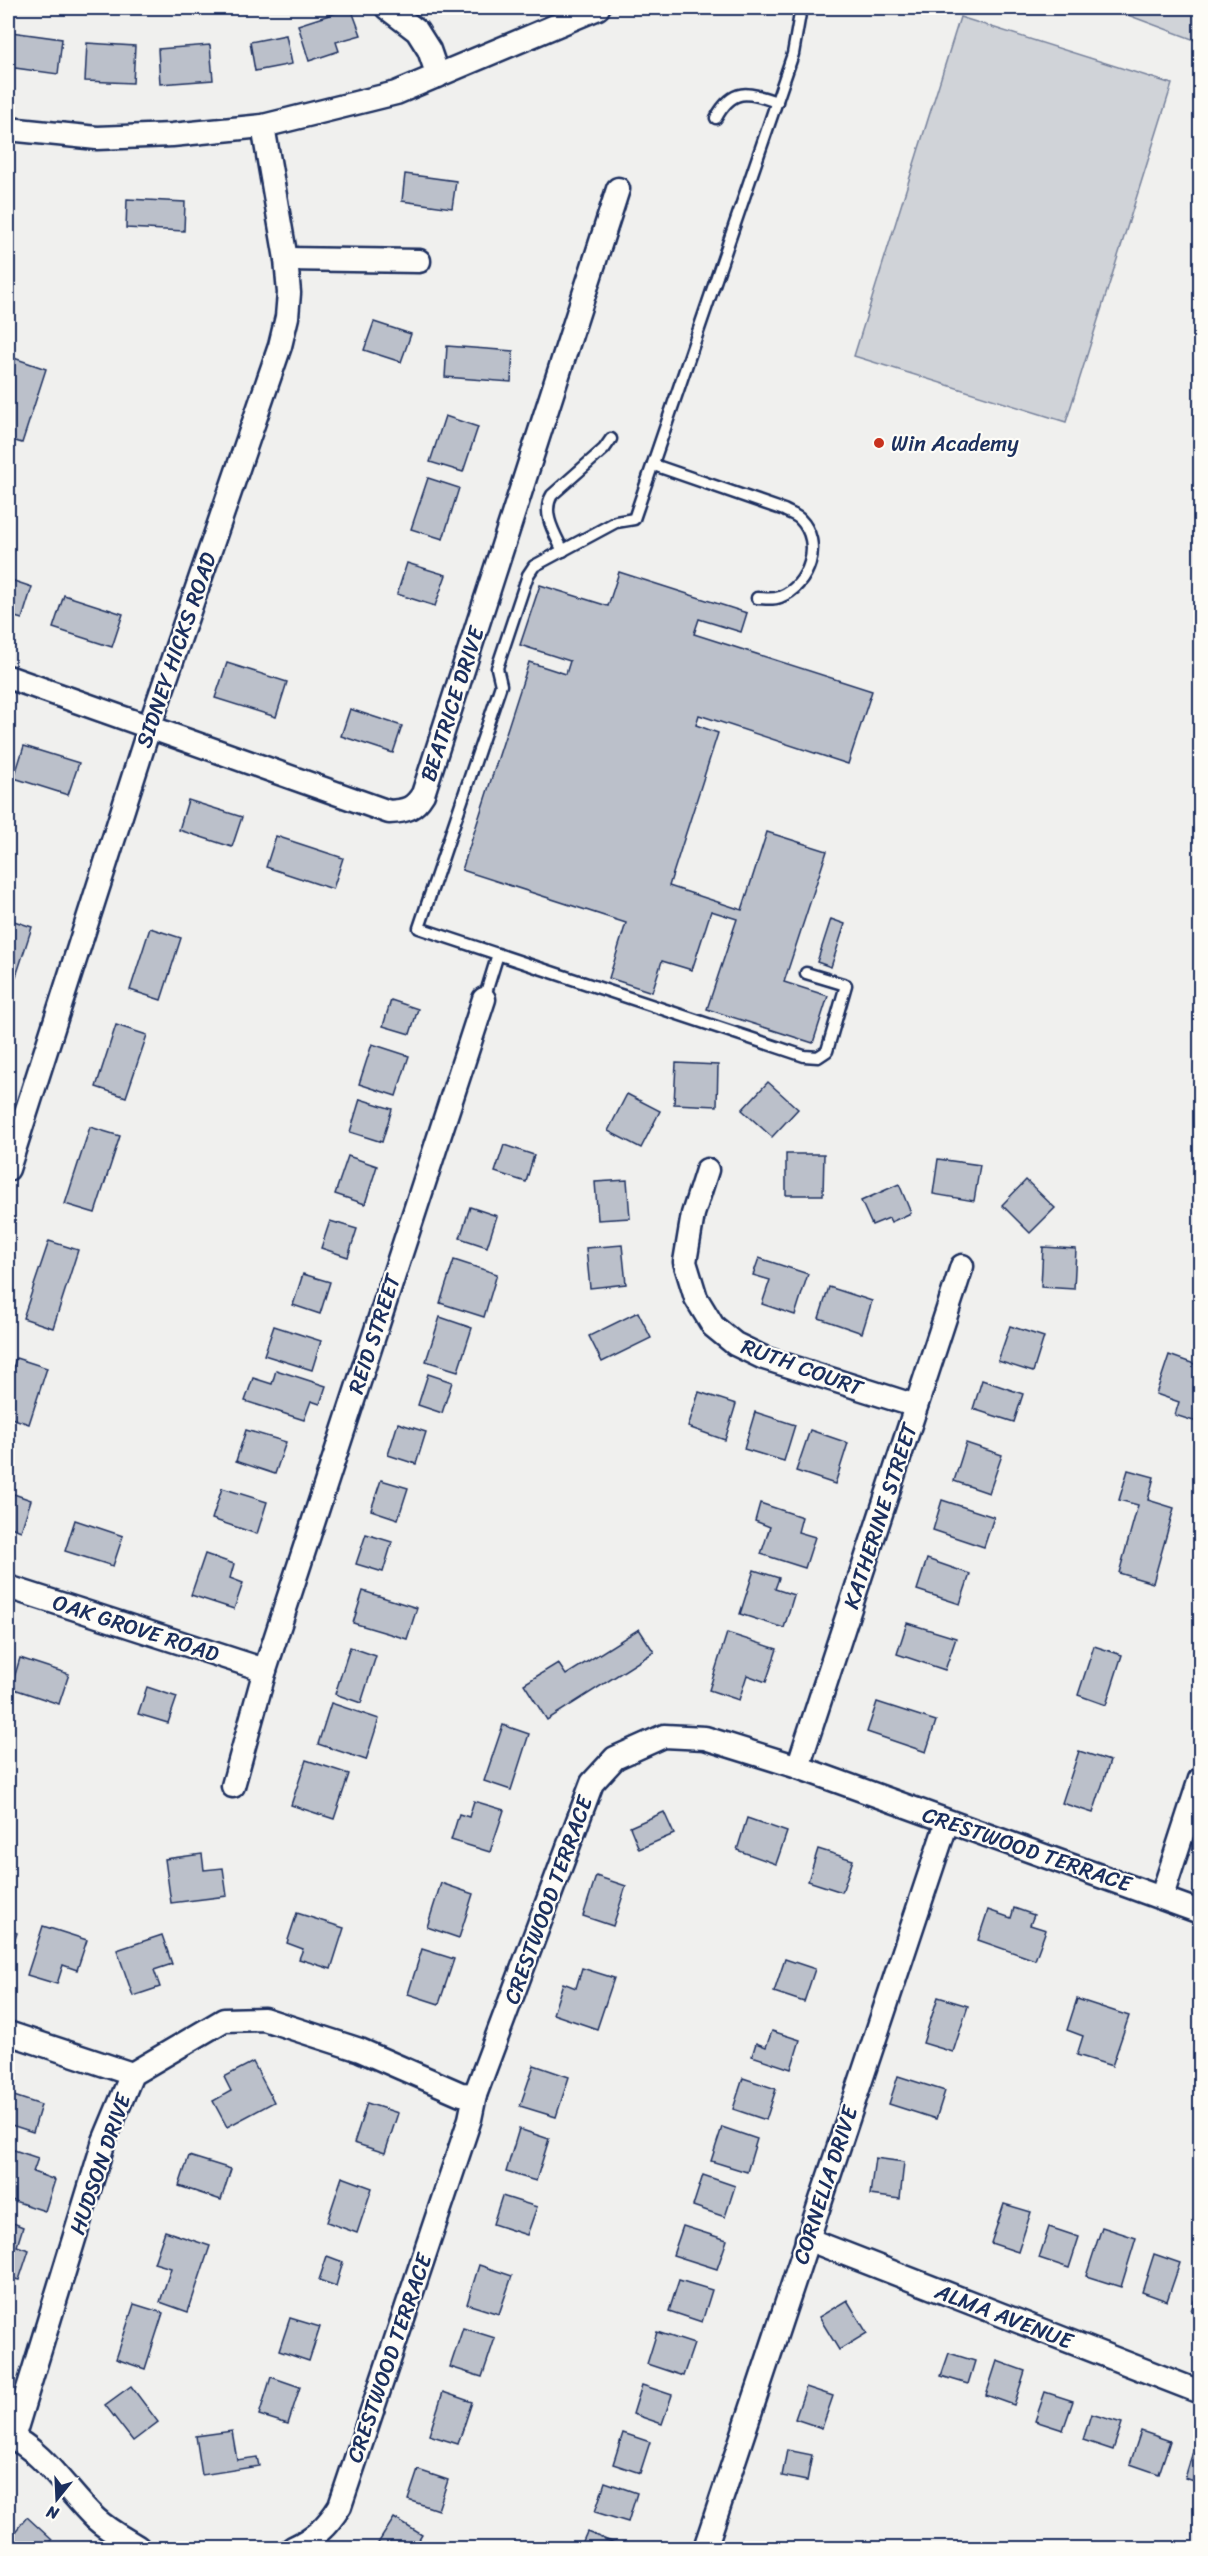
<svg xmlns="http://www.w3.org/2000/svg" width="1208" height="2556" viewBox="0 0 1208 2556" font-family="Sriracha,sans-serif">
  <rect width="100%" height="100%" fill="#f0f0ee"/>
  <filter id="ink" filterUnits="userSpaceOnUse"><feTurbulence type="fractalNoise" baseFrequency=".0167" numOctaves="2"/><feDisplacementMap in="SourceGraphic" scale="12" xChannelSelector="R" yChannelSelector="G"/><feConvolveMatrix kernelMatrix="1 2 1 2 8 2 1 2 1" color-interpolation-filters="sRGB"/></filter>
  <g filter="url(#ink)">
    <g fill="#d0d3d8" stroke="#76819b" stroke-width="1.5">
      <polygon points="1109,8 1200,8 1200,42"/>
      <polygon points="960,17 1172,84 1066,422 854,356"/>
    </g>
    <g fill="#bbc0ca" stroke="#1b2f5e" stroke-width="1.5">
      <polygon points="351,8 361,35 336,42 339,51 309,61 298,25"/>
      <polygon points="11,32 62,39 58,74 8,67"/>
      <polygon points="286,35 292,64 255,71 250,42"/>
      <polygon points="87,43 135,46 133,83 85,81"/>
      <polygon points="210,45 213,80 160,84 158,49"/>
      <polygon points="405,174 456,181 452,208 402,201"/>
      <polygon points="127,199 185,202 184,231 126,228"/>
      <polygon points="374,322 411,334 401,362 364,350"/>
      <polygon points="447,346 513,351 511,382 445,377"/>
      <polygon points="8,356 46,369 22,443 8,439"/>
      <polygon points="445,416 478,427 463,472 430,462"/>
      <polygon points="428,478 459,488 443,539 411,529"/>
      <polygon points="407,563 446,575 435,606 397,594"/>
      <polygon points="619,572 747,613 741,632 699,619 694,634 872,691 848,764 699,715 696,725 718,733 669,886 742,910 767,832 827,851 784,982 828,996 813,1043 707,1009 737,919 711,911 692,970 662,961 652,992 609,978 626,923 462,870 529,662 566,674 570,661 520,645 540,585 608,606"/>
      <polygon points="8,579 32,587 22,619 8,615"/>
      <polygon points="64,595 123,614 112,647 53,628"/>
      <polygon points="227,663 287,682 276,717 215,698"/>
      <polygon points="350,709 402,726 393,753 341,736"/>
      <polygon points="24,746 79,763 68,795 14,778"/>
      <polygon points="188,800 242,817 232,847 179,830"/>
      <polygon points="276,836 343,858 333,889 266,867"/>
      <polygon points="8,919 32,927 9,998 8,998"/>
      <polygon points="831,919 845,924 831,967 817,962"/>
      <polygon points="150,928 181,938 161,1000 130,990"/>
      <polygon points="391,1000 418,1009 410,1034 383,1026"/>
      <polygon points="116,1025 147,1035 126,1097 96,1087"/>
      <polygon points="372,1044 409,1056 396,1096 359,1084"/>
      <polygon points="676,1063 718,1065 717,1106 674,1104"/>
      <polygon points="768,1082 798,1109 772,1137 742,1110"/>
      <polygon points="627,1094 660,1111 641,1148 608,1131"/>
      <polygon points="360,1099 392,1109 382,1142 350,1132"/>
      <polygon points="90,1127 120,1136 95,1213 65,1204"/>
      <polygon points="504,1145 534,1155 526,1182 495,1172"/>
      <polygon points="786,1154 824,1154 823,1195 786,1195"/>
      <polygon points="348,1156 377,1166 365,1204 335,1194"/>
      <polygon points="938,1159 980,1165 974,1201 933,1194"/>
      <polygon points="627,1180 630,1218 598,1220 595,1182"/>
      <polygon points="1026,1180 1055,1208 1030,1233 1002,1205"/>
      <polygon points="899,1184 911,1213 891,1222 889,1218 872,1225 861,1201"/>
      <polygon points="470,1207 497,1216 487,1247 460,1238"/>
      <polygon points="330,1221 357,1229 348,1257 321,1248"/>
      <polygon points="49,1241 78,1250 53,1328 23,1318"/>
      <polygon points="622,1245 626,1284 590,1288 586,1248"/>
      <polygon points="1043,1247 1076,1249 1074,1289 1041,1287"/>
      <polygon points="759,1258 808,1274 795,1315 762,1304 770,1280 753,1275"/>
      <polygon points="454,1260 497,1274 484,1317 440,1303"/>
      <polygon points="303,1274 330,1282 320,1314 293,1305"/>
      <polygon points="829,1287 872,1301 862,1333 819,1318"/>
      <polygon points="638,1312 651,1338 602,1362 589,1336"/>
      <polygon points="440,1317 472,1328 458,1371 426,1361"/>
      <polygon points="274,1326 321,1341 312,1370 264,1355"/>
      <polygon points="1010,1326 1044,1337 1033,1372 998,1361"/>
      <polygon points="1169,1355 1200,1366 1200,1423 1175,1415 1179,1402 1156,1394"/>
      <polygon points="16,1358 47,1368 29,1424 8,1417 8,1385"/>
      <polygon points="276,1370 326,1386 320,1404 311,1401 304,1420 245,1401 253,1378 272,1384"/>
      <polygon points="428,1374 452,1382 442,1413 418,1405"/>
      <polygon points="982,1380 1023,1394 1014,1422 973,1409"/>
      <polygon points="699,1392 736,1404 725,1440 688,1427"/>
      <polygon points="755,1412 795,1425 784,1461 744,1449"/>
      <polygon points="398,1423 426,1432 416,1464 388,1455"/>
      <polygon points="246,1430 286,1442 275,1474 236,1461"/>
      <polygon points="810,1430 848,1443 835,1484 796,1471"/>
      <polygon points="966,1443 1002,1455 989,1493 954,1481"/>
      <polygon points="1128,1470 1154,1477 1148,1500 1174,1508 1153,1583 1119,1573 1138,1505 1119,1500"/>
      <polygon points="381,1480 408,1488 398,1519 371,1510"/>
      <polygon points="222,1488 267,1502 257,1534 212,1519"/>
      <polygon points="8,1492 31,1500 21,1531 8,1526"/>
      <polygon points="942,1500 994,1517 984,1547 933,1530"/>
      <polygon points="760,1503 802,1517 798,1532 815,1537 805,1568 761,1554 770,1527 755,1521"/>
      <polygon points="75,1520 123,1536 113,1566 65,1551"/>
      <polygon points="366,1534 392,1542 383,1572 356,1564"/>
      <polygon points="205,1554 234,1564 230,1578 243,1583 234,1609 191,1595"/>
      <polygon points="927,1559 970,1574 960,1604 917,1590"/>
      <polygon points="754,1570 779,1578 775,1589 794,1595 784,1628 740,1614"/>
      <polygon points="363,1591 417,1608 407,1639 353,1623"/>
      <polygon points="907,1623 956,1638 945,1670 897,1654"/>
      <polygon points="639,1629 654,1652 547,1720 524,1684 558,1663 566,1675"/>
      <polygon points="727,1633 777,1649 766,1682 747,1675 739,1700 709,1690"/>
      <polygon points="1094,1646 1122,1655 1106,1705 1078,1695"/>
      <polygon points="350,1647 376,1656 361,1703 335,1694"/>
      <polygon points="20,1658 69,1674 59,1704 11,1688"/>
      <polygon points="147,1687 177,1697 168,1723 138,1714"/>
      <polygon points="877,1702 936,1721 926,1752 867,1732"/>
      <polygon points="331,1703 379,1719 366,1760 318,1744"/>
      <polygon points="503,1725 529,1734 511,1790 484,1781"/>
      <polygon points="1079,1751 1110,1761 1093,1813 1062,1803"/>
      <polygon points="306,1760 349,1774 334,1819 291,1805"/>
      <polygon points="474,1801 504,1810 490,1852 451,1840 459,1814 469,1817"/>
      <polygon points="664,1812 674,1834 639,1849 630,1827"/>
      <polygon points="747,1818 787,1832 776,1864 737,1850"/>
      <polygon points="818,1849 853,1860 842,1892 808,1881"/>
      <polygon points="202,1854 204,1870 223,1868 227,1896 171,1903 165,1859"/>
      <polygon points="596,1876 626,1886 613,1926 583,1916"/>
      <polygon points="441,1883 473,1894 459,1938 427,1927"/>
      <polygon points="1014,1908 1034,1915 1030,1925 1046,1930 1035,1960 978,1940 988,1910 1011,1918"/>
      <polygon points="297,1913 344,1928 331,1969 299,1959 303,1949 287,1943"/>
      <polygon points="43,1926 87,1940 77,1970 63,1965 57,1984 27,1975"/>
      <polygon points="8,1930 17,1933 8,1963"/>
      <polygon points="162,1935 172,1964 154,1970 160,1987 133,1996 117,1950"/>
      <polygon points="422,1949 454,1959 439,2004 408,1994"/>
      <polygon points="785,1959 815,1969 804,2002 774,1992"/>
      <polygon points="582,1968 614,1978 597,2029 553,2014 563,1983 576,1988"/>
      <polygon points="938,1997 968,2006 953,2052 923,2043"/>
      <polygon points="1077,1999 1129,2016 1112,2066 1077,2055 1083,2036 1067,2030"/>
      <polygon points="772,2031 800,2040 791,2069 752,2056 756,2043 766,2047"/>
      <polygon points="253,2062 274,2102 227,2127 213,2101 231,2091 224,2077"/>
      <polygon points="534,2065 569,2077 556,2117 520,2106"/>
      <polygon points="898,2076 945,2091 936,2119 889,2104"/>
      <polygon points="743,2078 776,2089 766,2120 733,2109"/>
      <polygon points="8,2094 41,2105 33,2132 8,2124"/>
      <polygon points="367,2103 398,2113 385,2153 354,2143"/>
      <polygon points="722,2127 757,2139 747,2172 711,2161"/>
      <polygon points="519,2129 549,2139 536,2181 506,2172"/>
      <polygon points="8,2148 38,2158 33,2172 55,2180 45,2211 8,2199"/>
      <polygon points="189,2156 231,2169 221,2200 179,2186"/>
      <polygon points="875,2158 904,2162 900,2199 870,2195"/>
      <polygon points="703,2175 735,2186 725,2217 693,2206"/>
      <polygon points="342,2177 372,2188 357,2233 327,2222"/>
      <polygon points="502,2196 537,2207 527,2235 493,2224"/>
      <polygon points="1004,2204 1031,2212 1018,2252 991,2243"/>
      <polygon points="8,2221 23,2227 17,2246 29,2250 19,2280 8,2277"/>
      <polygon points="683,2226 727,2240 717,2269 673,2255"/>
      <polygon points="1049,2227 1079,2237 1069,2268 1039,2258"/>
      <polygon points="1102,2227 1136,2238 1121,2287 1086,2276"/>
      <polygon points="165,2231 210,2246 188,2312 160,2302 171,2268 154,2263"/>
      <polygon points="1154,2254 1180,2263 1167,2301 1142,2292"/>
      <polygon points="327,2256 343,2262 336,2286 319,2280"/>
      <polygon points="479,2265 512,2276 499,2314 467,2304"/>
      <polygon points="679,2280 712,2290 702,2322 669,2311"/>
      <polygon points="1200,2282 1200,2314 1191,2311"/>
      <polygon points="847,2300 867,2333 839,2350 819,2317"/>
      <polygon points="134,2304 163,2313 145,2369 116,2359"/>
      <polygon points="290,2318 320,2327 309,2361 279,2351"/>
      <polygon points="463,2328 495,2338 482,2377 450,2367"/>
      <polygon points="657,2332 694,2344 683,2376 647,2364"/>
      <polygon points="949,2353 975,2361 968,2384 941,2376"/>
      <polygon points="997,2361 1025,2371 1014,2405 986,2395"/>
      <polygon points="271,2377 300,2387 288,2424 259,2415"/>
      <polygon points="642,2385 672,2395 662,2424 633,2414"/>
      <polygon points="131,2386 158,2422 133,2441 105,2405"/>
      <polygon points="806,2387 833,2396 822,2428 795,2419"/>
      <polygon points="443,2392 472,2402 458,2444 429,2435"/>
      <polygon points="1045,2392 1073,2401 1063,2430 1035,2421"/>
      <polygon points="1091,2414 1122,2423 1113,2450 1083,2440"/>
      <polygon points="232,2431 237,2460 257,2457 259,2466 202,2475 196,2436"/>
      <polygon points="1141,2431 1170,2441 1159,2474 1130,2464"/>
      <polygon points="623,2433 650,2442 640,2473 613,2464"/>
      <polygon points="1195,2445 1200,2447 1200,2483 1185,2478"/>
      <polygon points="787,2450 812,2455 807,2481 782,2476"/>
      <polygon points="418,2470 448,2480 438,2510 408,2500"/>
      <polygon points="605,2482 637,2493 628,2522 595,2512"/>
      <polygon points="27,2517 52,2540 44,2548 17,2548 8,2540"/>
      <polygon points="394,2518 422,2535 414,2548 375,2548"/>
      <polygon points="587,2532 619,2545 618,2548 580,2548"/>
    </g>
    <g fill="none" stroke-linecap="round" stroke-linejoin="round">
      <defs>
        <g id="lane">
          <polyline points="801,8 793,54 634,519 616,522 534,566 528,575 497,668 501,685 419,928 804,1056 818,1057 827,1051 846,985 806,973"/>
          <path d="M716 118C733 87 747 92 777 102"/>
          <path d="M654 465 784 510C789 513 796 515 800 519 824 543 809 586 780 597 772 600 764 598 757 598"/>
          <path d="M563 551C555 534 541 513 552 495L604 449 611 439"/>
          <polyline points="484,999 498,954"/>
        </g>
        <g id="street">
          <polyline points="387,8 417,31 429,50 438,76"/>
          <polyline points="8,129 97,138 172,135 263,126 396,93 598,8"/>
          <polyline points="286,259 419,261"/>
          <path d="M8 677 389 812C406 811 414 809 423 794L618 189"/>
          <polyline points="8,1169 149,728 280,346 287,317 289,293 286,259 263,126"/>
          <polyline points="707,1170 693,1214 685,1262 696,1298 713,1326 735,1344 764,1358 916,1406"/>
          <polyline points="8,1587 265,1670"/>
          <polyline points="798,1767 962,1266"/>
          <polyline points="233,1786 265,1670 484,999"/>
          <polyline points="1162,1896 1200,1779"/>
          <polyline points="8,2033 132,2074"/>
          <polyline points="807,2239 1200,2392"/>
          <path d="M8 2436C41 2448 70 2495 96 2519 109 2531 125 2539 139 2548"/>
          <polyline points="13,2438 104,2141 132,2074 224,2020 264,2019 360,2050 461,2094 475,2095"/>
          <path d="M293 2548C314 2538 327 2527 340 2506L470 2119 475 2095 592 1783 615 1758 664 1736 705 1738 798 1767 1200 1912"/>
          <polyline points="705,2548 947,1822"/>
        </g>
      </defs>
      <use href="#lane" stroke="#1b2f5e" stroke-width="15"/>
      <use href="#street" stroke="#1b2f5e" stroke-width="27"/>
      <use href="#lane" stroke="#fdfcf7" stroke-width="10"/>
      <use href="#street" stroke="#fdfcf7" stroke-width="22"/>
    </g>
  </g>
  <circle fill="#c8321e" stroke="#fdfcf7" stroke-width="2" cx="879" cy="443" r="6"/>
  <g text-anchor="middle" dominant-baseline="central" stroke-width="4.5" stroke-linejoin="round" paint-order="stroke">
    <g font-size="22" fill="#1b2f5e" stroke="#fdfcf7" text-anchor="start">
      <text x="891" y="443">Win Academy</text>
    </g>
    <g font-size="22" fill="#1b2f5e" stroke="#fdfcf7">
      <text transform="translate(176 650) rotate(-71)">SIDNEY HICKS ROAD</text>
      <text transform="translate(452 704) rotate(-72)">BEATRICE DRIVE</text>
      <text transform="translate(374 1334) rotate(-72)">REID STREET</text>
      <text transform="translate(802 1367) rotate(20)">RUTH COURT</text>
      <text transform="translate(880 1516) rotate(-72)">KATHERINE STREET</text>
      <text transform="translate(136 1628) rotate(18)">OAK GROVE ROAD</text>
      <text transform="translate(1027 1849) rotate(19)">CRESTWOOD TERRACE</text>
      <text transform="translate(548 1900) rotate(-70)">CRESTWOOD TERRACE</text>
      <text transform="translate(100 2164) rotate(-71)">HUDSON DRIVE</text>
      <text transform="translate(825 2185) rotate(-72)">CORNELIA DRIVE</text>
      <text transform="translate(1004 2316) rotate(21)">ALMA AVENUE</text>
      <text transform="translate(389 2358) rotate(-71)">CRESTWOOD TERRACE</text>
    </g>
  </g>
  <rect width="1208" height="2556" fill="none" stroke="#fdfcf7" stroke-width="30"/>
  <rect x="15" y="15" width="1178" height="2526" fill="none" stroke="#1b2f5e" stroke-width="2" filter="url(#ink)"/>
  <g transform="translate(57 2499) rotate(198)" stroke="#fdfcf7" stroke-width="4.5" paint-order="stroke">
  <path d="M0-4.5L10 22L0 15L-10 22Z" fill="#1b2f5e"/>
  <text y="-9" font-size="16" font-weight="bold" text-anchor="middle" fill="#1b2f5e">N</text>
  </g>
</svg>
